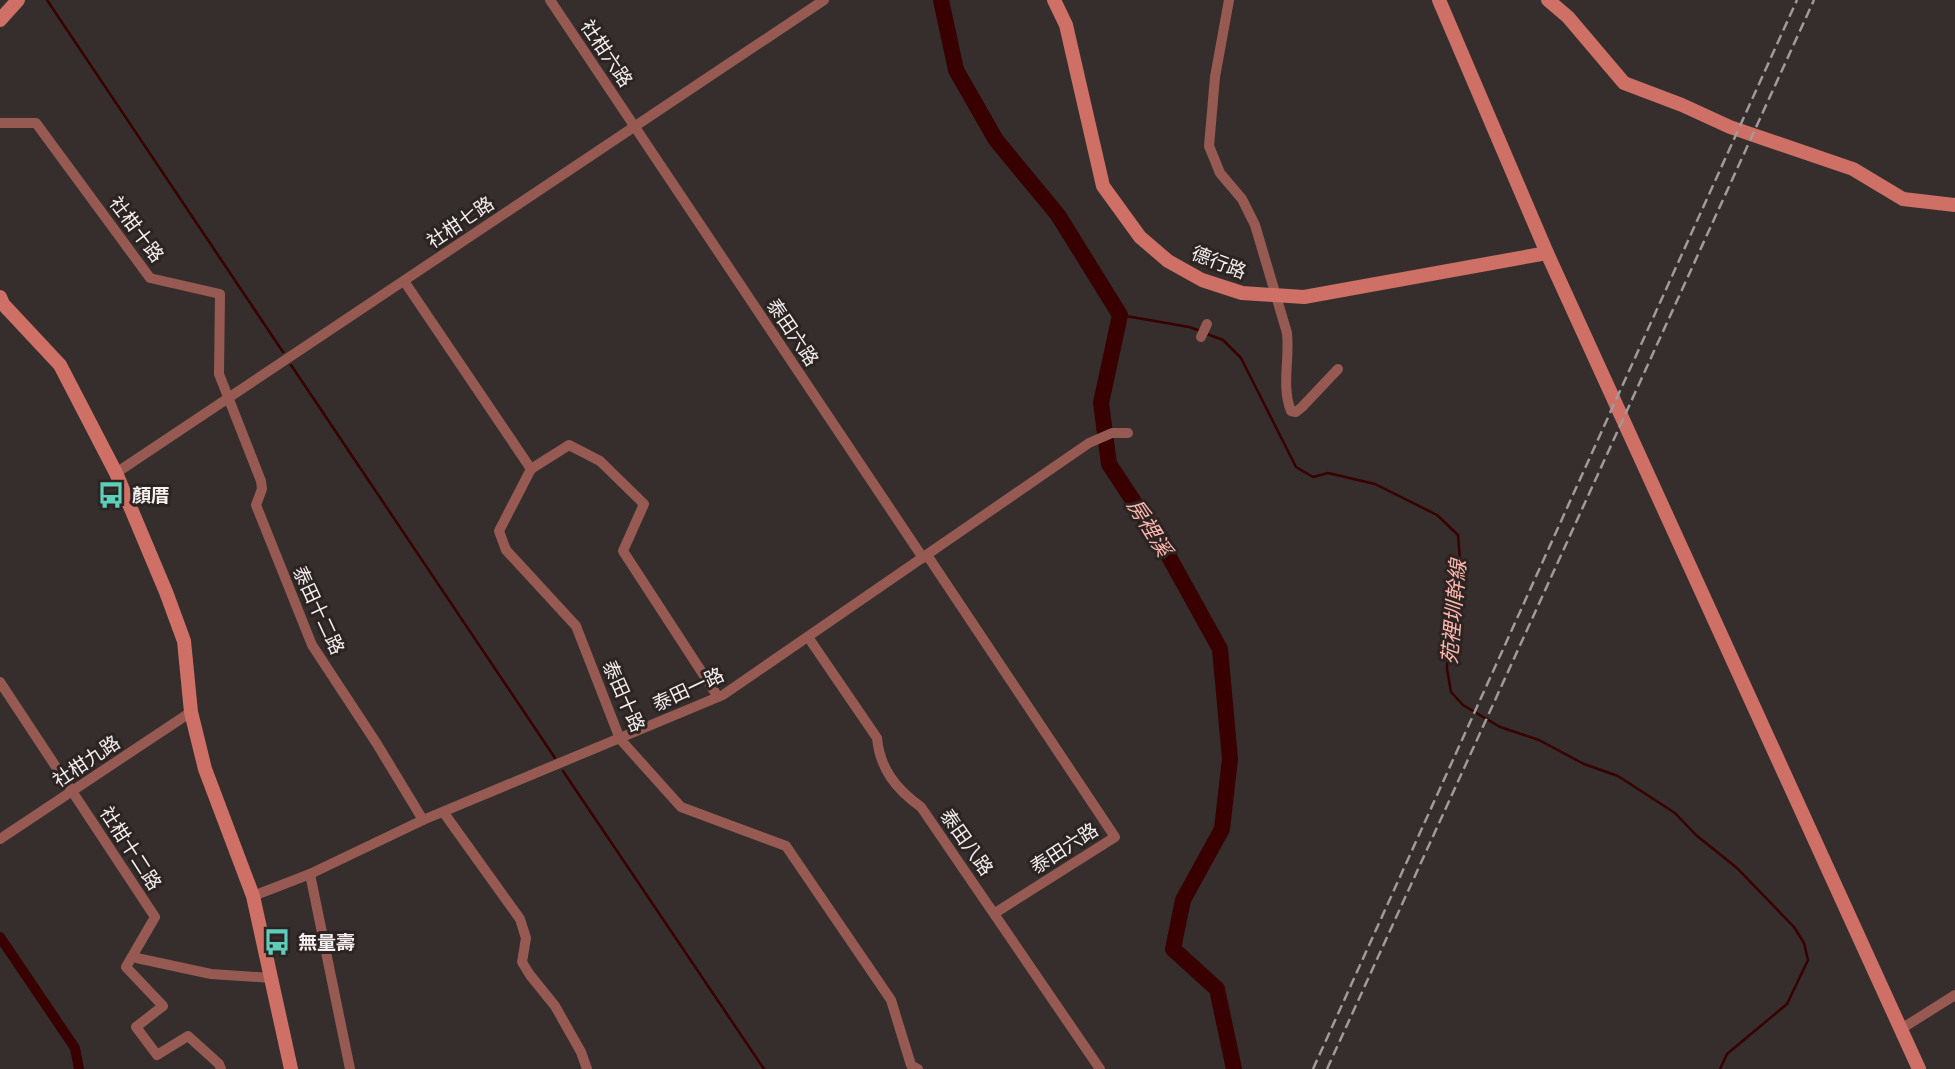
<svg xmlns="http://www.w3.org/2000/svg" width="1955" height="1069" viewBox="0 0 1955 1069" font-family="'Asap Condensed','Noto Sans TC',sans-serif">
  <rect width="100%" height="100%" fill="#352e2c"/>
  <g fill="none" stroke-linecap="round" stroke-linejoin="round">
    <g stroke="#380000" stroke-width="2.5">
      <polyline points="47,0 283,352"/>
      <polyline points="1120,315 1189,327 1201,331"/>
      <polyline points="1207,334 1223,340 1241,358 1296,467 1313,477 1328,473 1375,484 1437,515 1458,535 1460,560 1448,628 1447,669 1451,692 1463,705 1500,727 1539,740 1584,764 1618,776 1675,813 1696,835 1737,868 1794,927 1804,943 1808,960 1787,1004 1727,1054 1720,1069"/>
      <polyline points="291,365 555,758"/>
      <polyline points="563,771 764,1069"/>
    </g>
    <polyline stroke="#380000" stroke-width="10" points="0,937 75,1048 79,1069"/>
    <polyline stroke="#380000" stroke-width="16" points="941,0 956,70 996,140 1058,215 1120,315 1101,403 1109,464 1163,546 1220,649 1230,759 1222,829 1183,900 1173,949 1217,989 1234,1069"/>
    <g stroke="#965a53" stroke-width="10">
      <polyline points="550,0 923,558"/>
      <path d="M1229 0 1215 77 1209 146 1220 173 1242 199 1255 225 1287 333C1290 359 1281 386 1291 411L1296 412 1302 407 1338 369"/>
      <polyline points="0,123 36,123 150,278 220,294 219,374 261,481 262,489 256,505 312,645 377,744 423,820"/>
      <polyline points="404,281 531,469 499,531 506,550 576,626 620,739 681,807 786,846 891,1000 911,1065 918,1069"/>
      <polyline points="1201,337 1207,324"/>
      <polyline points="531,469 569,445 600,461 644,504 623,551 718,697"/>
      <polyline points="116,473 824,0"/>
      <polyline points="927,555 1115,837 995,913"/>
      <path d="M808 637 877 738C880 769 896 789 921 807L1100 1069"/>
      <polyline points="0,682 155,917 126,967 163,1006 136,1027 157,1055 188,1036 219,1064 221,1069"/>
      <polyline points="444,813 520,919 526,938 522,962 530,975 555,1006 581,1052 587,1069"/>
      <polyline points="0,839 191,712"/>
      <polyline points="310,874 350,1069"/>
      <polyline points="253,896 310,874 423,820 723,695 1089,443 1112,433 1128,433"/>
      <polyline points="132,957 211,974 272,978"/>
      <polyline points="1901,1029 1955,995"/>
    </g>
    <g stroke="#ce7066" stroke-width="14">
      <polyline points="1054,0 1066,25 1103,186 1140,237 1168,261 1202,280 1242,293 1304,297 1547,253"/>
      <polyline points="1439,0 1547,253 1919,1069"/>
      <polyline points="1548,0 1568,17 1624,83 1682,105 1730,127 1853,169 1903,199 1955,205"/>
      <polyline points="0,20 18,0"/>
      <polyline points="0,297 3,304 60,365 116,473 166,592 184,641 191,712 205,769 253,896 291,1069"/>
    </g>
    <g stroke="#a19a99" stroke-width="2.5" stroke-dasharray="10 5" stroke-linecap="butt">
      <polyline points="1313,1069 1797,0"/>
      <polyline points="1327,1069 1814,0"/>
    </g>
  </g>
  <defs>
    <symbol id="bus-bare" viewBox="-9 -9 18 18"><path d="M-5-6H5V4H4V6H2V4H-2V6H-4V4H-5ZM-3.5-4V0h7V-4ZM-3.5 1.2v1.5H-2V1.2ZM2 1.2v1.5H3.5V1.2Z" fill="#5dceb9" stroke="#2b2423" stroke-width="2.5" paint-order="stroke"/></symbol>
  </defs>
  <g fill-rule="evenodd">
    <use href="#bus-bare" x="92" y="476" width="38" height="38"/>
    <use href="#bus-bare" x="258" y="923" width="38" height="38"/>
  </g>
  <g text-anchor="middle" dominant-baseline="central" stroke-width="6" stroke-linejoin="round" paint-order="stroke">
    <g font-size="19" fill="#f4eeee" stroke="#2b2423">
      <text transform="translate(607 53) rotate(56)">社柑六路</text>
      <text transform="translate(460 222) rotate(-34)">社柑七路</text>
      <text transform="translate(137 229) rotate(53)">社柑十路</text>
      <text transform="translate(1219 262) rotate(21)">德行路</text>
      <text transform="translate(793 332) rotate(56)">泰田六路</text>
      <text transform="translate(319 610) rotate(65)">泰田十二路</text>
      <text transform="translate(688 689) rotate(-25)">泰田一路</text>
      <text transform="translate(624 696) rotate(66)">泰田十路</text>
      <text transform="translate(86 761) rotate(-34)">社柑九路</text>
      <text transform="translate(967 842) rotate(55)">泰田八路</text>
      <text transform="translate(131 848) rotate(57)">社柑十二路</text>
      <text transform="translate(1064 848) rotate(-33)">泰田六路</text>
    </g>
    <g font-size="19" font-weight="bold" fill="#f4eeee" stroke="#2b2423" text-anchor="start">
      <text x="132" y="495">顏厝</text>
      <text x="298" y="942">無量壽</text>
    </g>
    <g font-size="21" font-style="italic" fill="#ffb5ab" stroke="#2b2423">
      <text transform="translate(1150 527) rotate(58)">房裡溪</text>
      <text transform="translate(1453 612) rotate(-85)">苑裡圳幹線</text>
    </g>
  </g>
</svg>
